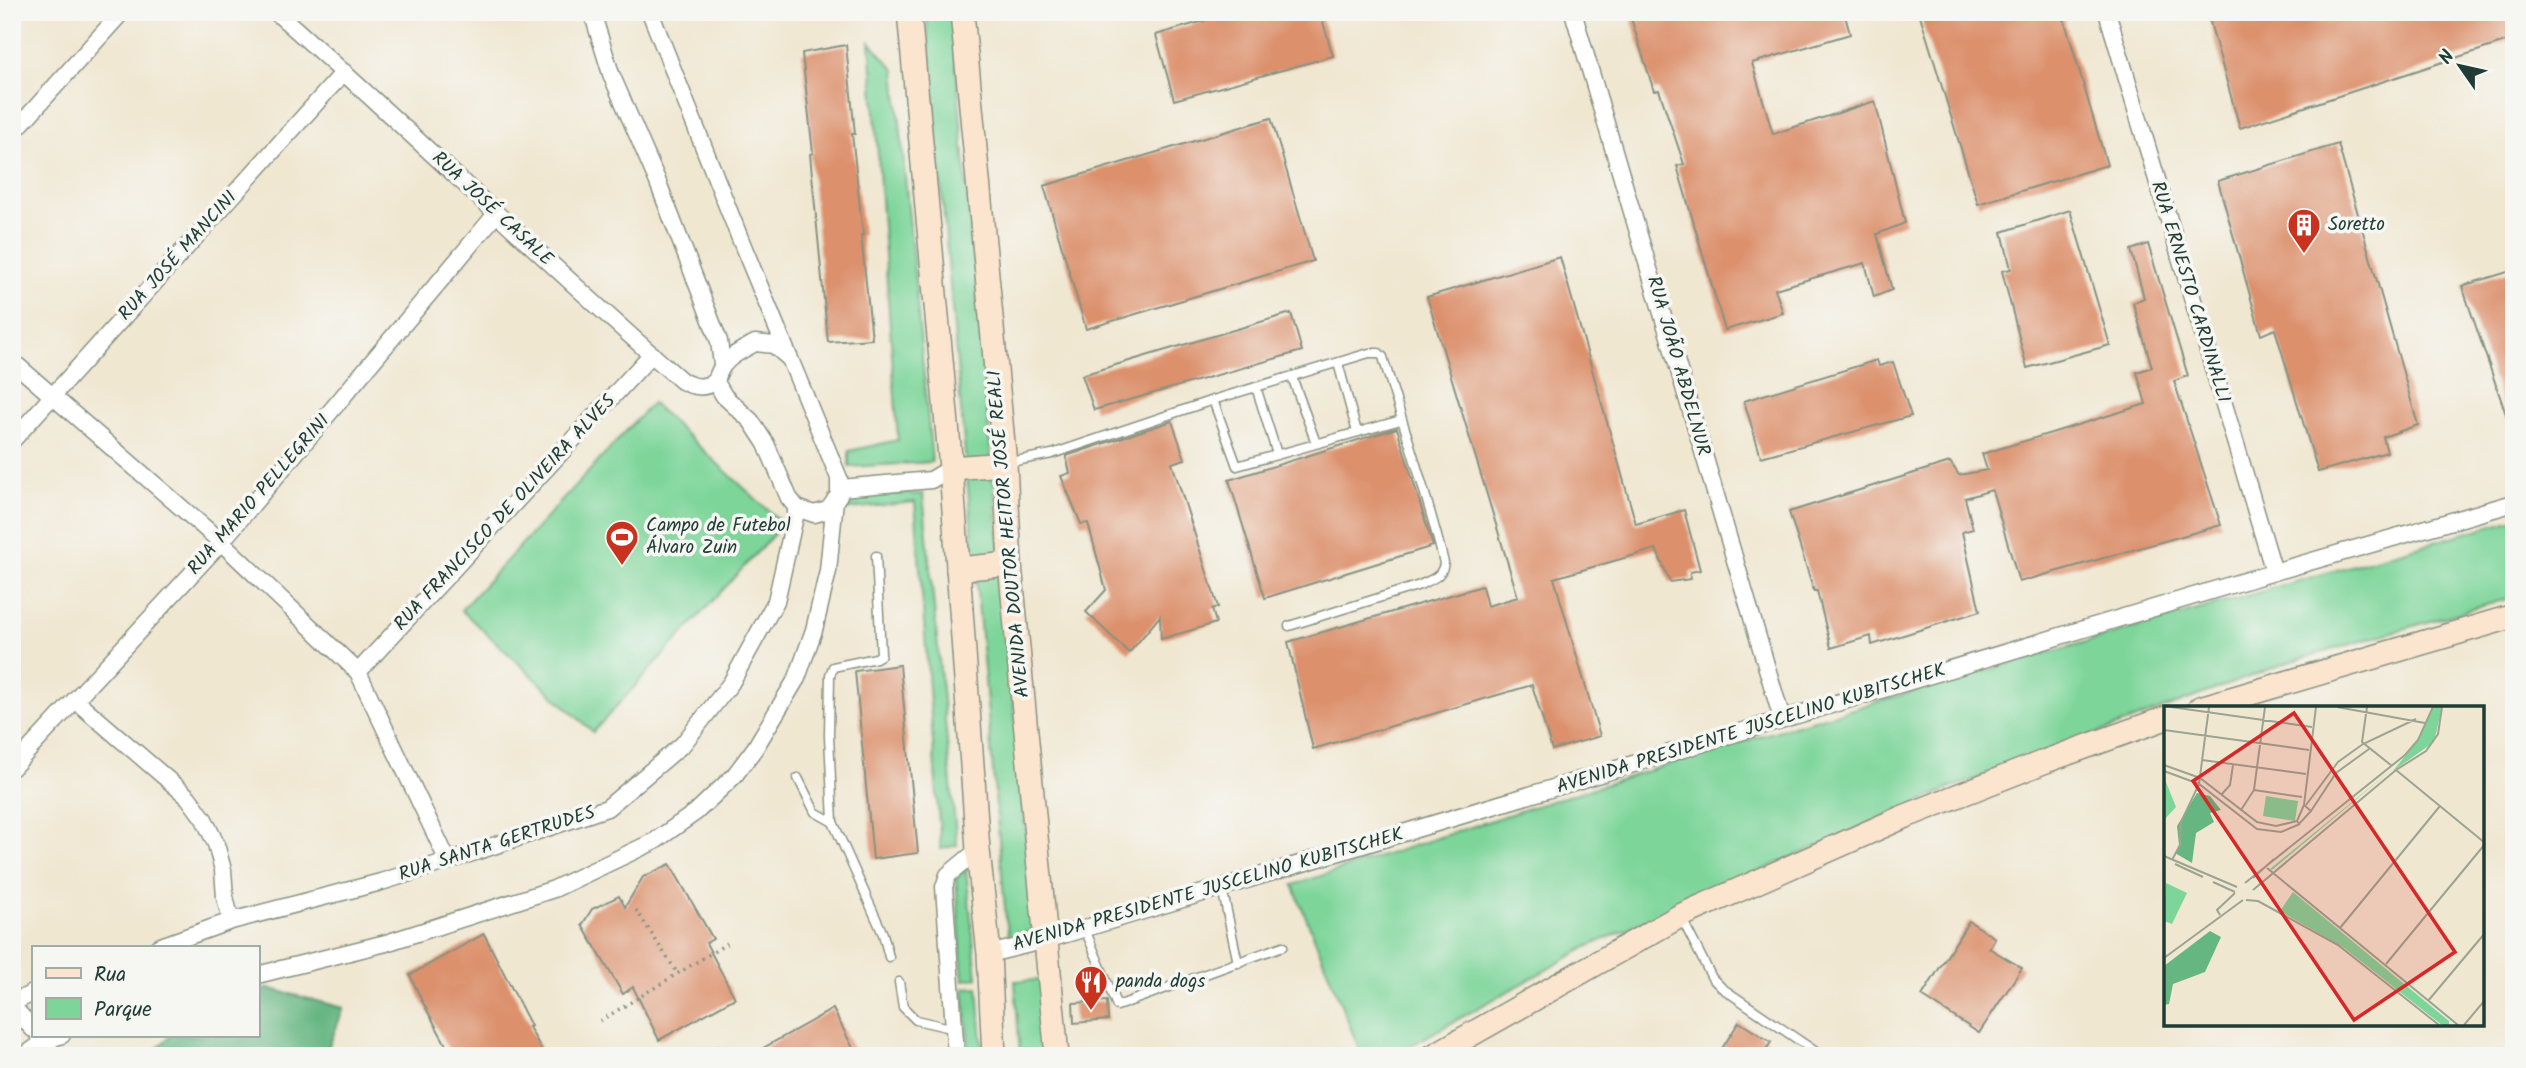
<svg xmlns="http://www.w3.org/2000/svg" width="2526" height="1068" viewBox="0 0 2526 1068" font-family="Kalam,sans-serif">
  <rect width="100%" height="100%" fill="#f6f6f2"/>
  <filter id="ink" filterUnits="userSpaceOnUse"><feTurbulence type="fractalNoise" baseFrequency=".0143" numOctaves="2"/><feDisplacementMap in="SourceGraphic" scale="14" xChannelSelector="R" yChannelSelector="G"/><feConvolveMatrix kernelMatrix="1 2 1 2 8 2 1 2 1" color-interpolation-filters="sRGB"/></filter>
  <filter id="wash" filterUnits="userSpaceOnUse"><feTurbulence type="fractalNoise" baseFrequency=".00686" numOctaves="4" result="noise"/><feDisplacementMap in="SourceGraphic" scale="28" xChannelSelector="R" yChannelSelector="G"/><feGaussianBlur stdDeviation="1.57" result="paint"/><feColorMatrix in="noise" values="0 0 0 0 0 0 0 0 0 0 0 0 0 0 0 0 0 1.4 0 .05"/><feComposite in="paint" operator="in"/></filter>
  <g filter="url(#wash)">
    <rect width="100%" height="100%" fill="#f0e7d1"/>
    <g fill="#7dd59a" stroke="#4e8967" stroke-width="2">
      <polygon points="926,12 951,12 1034,929 1010,941 1006,919"/>
      <polygon points="870,42 895,70 932,462 849,467 849,451 898,440"/>
      <polygon points="652,403 783,524 593,732 461,610"/>
      <polygon points="846,493 923,494 957,845 941,849 915,502 840,510"/>
      <polygon points="2514,519 2514,597 2289,662 1951,788 1589,946 1392,1056 1362,1056 1293,885 1529,808 1790,727"/>
      <polygon points="966,869 977,978 963,980 956,879"/>
      <polygon points="1043,980 1049,1056 1020,1056 1015,981"/>
      <polygon points="978,987 983,1056 969,1056 964,988"/>
    </g>
    <polygon fill="#66b682" stroke="#427a5b" stroke-width="2" points="267,988 344,1008 325,1056 149,1056 171,1035 257,1035 257,992"/>
    <g id="blocks">
      <g fill="#dc906c">
        <polygon points="1234,12 1320,12 1333,56 1174,100 1156,35"/>
        <polygon points="1629,12 1693,12 1694,18 1712,12 1844,12 1850,34 1752,63 1773,134 1875,101 1905,223 1877,234 1892,290 1874,297 1865,263 1775,289 1783,313 1725,330 1677,166 1684,164 1659,90 1654,91"/>
        <polygon points="1919,12 2062,12 2107,165 1978,204"/>
        <polygon points="2207,12 2514,12 2514,39 2240,128"/>
        <polygon points="846,45 855,134 852,134 863,235 861,235 872,339 828,342 810,154 813,153 802,53"/>
        <polygon points="1271,118 1313,261 1086,329 1044,186"/>
        <polygon points="2338,144 2418,425 2383,437 2387,452 2318,472 2275,329 2261,335 2218,181"/>
        <polygon points="2070,210 2110,345 2027,368 2002,271 2011,269 2002,232"/>
        <polygon points="2148,244 2188,376 2174,381 2221,525 2019,582 1992,490 1965,498 1973,529 1962,532 1980,611 1872,645 1871,636 1831,648 1817,591 1814,591 1789,512 1950,462 1959,475 1987,470 1982,454 2146,404 2137,372 2152,367 2133,303 2144,298 2131,250"/>
        <polygon points="1560,257 1636,524 1684,510 1700,570 1690,572 1691,579 1670,582 1656,549 1554,578 1600,736 1552,750 1532,685 1313,749 1288,642 1482,586 1487,606 1518,597 1427,297"/>
        <polygon points="2514,270 2514,428 2511,429 2462,286"/>
        <polygon points="1291,313 1302,351 1094,410 1082,375"/>
        <polygon points="1877,360 1879,366 1893,362 1911,416 1761,457 1744,401"/>
        <polygon points="1172,421 1185,459 1172,463 1218,607 1212,609 1216,623 1161,639 1160,616 1129,653 1086,612 1106,590 1088,523 1081,524 1061,476 1070,473 1066,456"/>
        <polygon points="1397,428 1433,546 1265,598 1229,480"/>
        <polygon points="900,665 918,853 873,859 855,671"/>
        <polygon points="670,864 713,939 706,943 735,998 659,1040 633,987 623,994 582,925 592,909 619,896 625,907 643,877"/>
        <polygon points="1969,921 1995,938 1989,948 2022,968 1979,1033 1922,996"/>
        <polygon points="484,934 531,1026 529,1027 545,1056 452,1056 421,999 410,975"/>
        <polygon points="1107,1001 1108,1020 1074,1023 1073,1003"/>
        <polygon points="833,1009 853,1048 839,1056 749,1056"/>
        <polygon points="1739,1022 1771,1042 1762,1056 1717,1056"/>
      </g>
    </g>
  </g>
  <g filter="url(#ink)">
    <use href="#blocks" fill-opacity="0" stroke="#889282" stroke-width="2"/>
    <g fill="none" stroke-linecap="round" stroke-linejoin="round">
      <defs>
        <g id="lane">
          <polyline points="1338,363 1357,432"/>
          <polyline points="1292,377 1316,443"/>
          <polyline points="1256,387 1277,454"/>
          <polyline points="1213,400 1237,466 1401,420"/>
          <path d="M1005 463 1052 454 1213 400 1369 353H1379L1383 357C1403 426 1427 493 1444 563 1442 577 1432 579 1420 585L1289 626"/>
          <polyline points="876,556 881,655 876,658 833,667 830,675 829,736 833,822 883,934 889,957"/>
          <polyline points="798,778 815,812 833,822"/>
          <polyline points="1222,888 1238,963"/>
          <polyline points="1682,919 1712,978 1722,988 1822,1056"/>
          <polyline points="1084,927 1117,1006 1283,946"/>
          <polyline points="899,982 903,1007 916,1020 955,1029"/>
          <polyline points="718,1051 721,1056"/>
        </g>
        <g id="street">
          <path d="M276 12C414 133 544 262 682 381 695 388 703 388 716 382"/>
          <polyline points="592,12 611,74 657,180 719,341 722,364"/>
          <polyline points="650,12 741,241 789,357"/>
          <polyline points="1573,12 1782,719"/>
          <polyline points="2107,12 2274,572"/>
          <polyline points="12,134 122,12"/>
          <path d="M755 343 774 345 790 359 839 478V495L828 510 814 514 797 508 789 498 766 444 751 421 724 396 716 382C720 360 737 353 755 343Z"/>
          <polyline points="12,361 221,542 358,672 448,861"/>
          <polyline points="12,441 344,72"/>
          <polyline points="841,488 931,480 951,468"/>
          <polyline points="358,672 652,354"/>
          <polyline points="75,700 188,797 204,819 216,844 223,870 225,897 231,921"/>
          <polyline points="12,768 221,542 496,214"/>
          <polyline points="158,947 231,921 381,882 448,861 607,808 683,744 731,683 776,601 797,508"/>
          <polyline points="989,954 1046,940 2274,572 2514,503"/>
          <polyline points="257,975 386,943 554,889 655,841 696,812 734,776 755,748 797,678 814,630 828,571 835,500"/>
          <polyline points="12,1003 33,993"/>
          <polyline points="12,1006 33,1029"/>
          <polyline points="39,1035 54,1056"/>
          <polyline points="24,1056 45,1041 62,1035"/>
          <polyline points="956,1056 944,887 948,875 978,850"/>
        </g>
        <g id="secondary">
          <polyline points="909,12 951,468 978,850 989,954 994,1056"/>
          <polyline points="962,12 1005,464 1010,564 1057,1056"/>
          <polyline points="951,468 1005,464"/>
          <polyline points="958,569 1010,564"/>
          <polyline points="2200,708 2514,616"/>
          <polyline points="1433,1056 1680,916 1901,818 2046,761 2166,718"/>
        </g>
      </defs>
      <use href="#lane" stroke="#889282" stroke-width="11"/>
      <use href="#street" stroke="#889282" stroke-width="19"/>
      <use href="#secondary" stroke="#889282" stroke-width="26"/>
      <g stroke="#889282" stroke-width="3.5" stroke-dasharray="2 5" stroke-linecap="butt">
        <polyline points="636,910 678,974"/>
        <polyline points="600,1021 731,941"/>
      </g>
      <use href="#lane" stroke="#fff" stroke-width="8"/>
      <use href="#street" stroke="#fff" stroke-width="16"/>
      <use href="#secondary" stroke="#fce5cf" stroke-width="23"/>
    </g>
  </g>
  <defs>
    <symbol id="building-pin" viewBox="-11 -11 22 30"><path d="M0 17L-7.5 6A9.5 9.5 0 1 1 7.5 6Z" fill="#c8321e" stroke="#f6f6f2"/><path d="M-4-6H4V6H1V3H-1V6H-4ZM-2.5-4.3h1.7v1.8h-1.7ZM.8-4.3h1.7v1.8H.8ZM-2.5-1h1.7V.8h-1.7ZM.8-1h1.7V.8H.8Z" fill="#fff"/></symbol>
    <symbol id="stadium-pin" viewBox="-11 -11 22 30"><path d="M0 17L-7.5 6A9.5 9.5 0 1 1 7.5 6Z" fill="#c8321e" stroke="#f6f6f2"/><path d="M0-5a6.5 5 0 1 0 0 10a6.5 5 0 1 0 0-10ZM-3.5-1.8h7v3.6h-7Z" fill="#fff"/></symbol>
    <symbol id="restaurant-pin" viewBox="-11 -11 22 30"><path d="M0 17L-7.5 6A9.5 9.5 0 1 1 7.5 6Z" fill="#c8321e" stroke="#f6f6f2"/><path d="M-5-6h1v4h1v-4h1v4h1v-4h1v5L-1.5 .5V6h-2V.5L-5-1ZM5-6V6H3V1.5H1.5Q1.5-4 5-6Z" fill="#fff"/></symbol>
  </defs>
  <g fill-rule="evenodd">
    <use href="#building-pin" x="2285" y="206" width="38" height="52"/>
    <use href="#stadium-pin" x="603" y="518" width="38" height="52"/>
    <use href="#restaurant-pin" x="1072" y="963" width="38" height="52"/>
  </g>
  <g text-anchor="middle" dominant-baseline="central" stroke-width="7" stroke-linejoin="round" paint-order="stroke">
    <g font-size="19" fill="#1f3d34" stroke="#f6f6f2">
      <text transform="translate(492 209) rotate(43)">RUA JOSÉ CASALE</text>
      <text transform="translate(178 256) rotate(-48)">RUA JOSÉ MANCINI</text>
      <text transform="translate(2190 292) rotate(73)">RUA ERNESTO CARDINALLI</text>
      <text transform="translate(1678 366) rotate(74)">RUA JOÃO ABDELNUR</text>
      <text transform="translate(259 495) rotate(-49)">RUA MARIO PELLEGRINI</text>
      <text transform="translate(505 513) rotate(-47)">RUA FRANCISCO DE OLIVEIRA ALVES</text>
      <text transform="translate(1009 534) rotate(-95)">AVENIDA DOUTOR HEITOR JOSÉ REALI</text>
      <text transform="translate(1751 729) rotate(-17)">AVENIDA PRESIDENTE JUSCELINO KUBITSCHEK</text>
      <text transform="translate(497 844) rotate(-18)">RUA SANTA GERTRUDES</text>
      <text transform="translate(1208 890) rotate(-16)">AVENIDA PRESIDENTE JUSCELINO KUBITSCHEK</text>
    </g>
    <g font-size="19" fill="#1f3d34" stroke="#f6f6f2" text-anchor="start">
      <text x="2328" y="225">Soretto</text>
      <text x="646" y="526">Campo de Futebol<tspan x="646" dy="22">Álvaro Zuin</tspan></text>
      <text x="1116" y="982">panda dogs</text>
    </g>
  </g>
  <g transform="translate(2164 706)">
    <rect width="320" height="320" fill="#f0e7d1"/>
    <path d="M270 1H278L270 36 229 65 254 34ZM226 65 108 164 106 163ZM0 71 12 101 0 114ZM102 90 134 95 131 115 99 110ZM2 177 23 187 8 218 0 215ZM129 186 285 315V319H278L180 242 116 205Z" fill="#7dd59a"/>
    <path d="M33 87 46 90 57 104 46 107 50 116 32 127 28 157 11 147 15 139 13 120ZM46 225 57 231 41 266 9 278 5 298 0 299V260Z" fill="#66b682"/>
    <path fill="none" stroke="#9ca392" stroke-width="2" d="M7 1 148 21M173 1 261 17M203 1 198 36 228 60M0 24 145 44M38 54 142 68M0 59 36 72 93 116 112 120 133 115M232 64 321 137M0 65 35 78 93 123 117 126 136 118M90 84 138 91M58 88 66 79 69 59M140 99 152 1M140 99 147 105 135 118 133 115ZM142 99 174 56 199 38 252 13M77 104 90 84 101 1M147 105 172 67 205 43M0 150 73 181M8 154 16 139 17 116 35 78 45 1M11 158 39 171M103 162 294 319M89 172 110 153M49 176 71 186M81 177 241 49 254 34 269 1M89 184 232 64 262 45 274 28 278 1M82 194 94 195 174 239 275 319M56 209 53 204 71 187M176 222 276 100M0 252 79 194M222 258 321 138M264 295 321 227M300 319 321 294"/>
    <path fill="#d62828" fill-opacity="0.15" stroke="#d62828" stroke-width="3.5" d="M130 7 291 246 190 314 29 75Z"/>
    <rect width="320" height="320" fill="none" stroke="#1f3d34" stroke-width="3.5"/>
  </g>
  <rect width="2526" height="1068" fill="none" stroke="#f6f6f2" stroke-width="42"/>
  <rect x="32" y="946" width="228" height="91" fill="#f6f6f2" stroke="#a0aca6" stroke-width="2"/>
  <rect x="46" y="968" width="35" height="10" fill="#fce5cf" stroke="#a0aca6" stroke-width="2"/>
  <text x="94" y="981" font-size="21" fill="#1f3d34">Rua</text>
  <rect x="46" y="998" width="35" height="21" fill="#7dd59a" stroke="#a0aca6" stroke-width="2"/>
  <text x="94" y="1016" font-size="21" fill="#1f3d34">Parque</text>
  <g transform="translate(2460 66) rotate(304)" stroke="#f6f6f2" stroke-width="5" paint-order="stroke">
  <path d="M0-5L12 26L0 18L-12 26Z" fill="#1f3d34"/>
  <text y="-10" font-size="19" font-weight="bold" text-anchor="middle" fill="#1f3d34">N</text>
  </g>
</svg>
